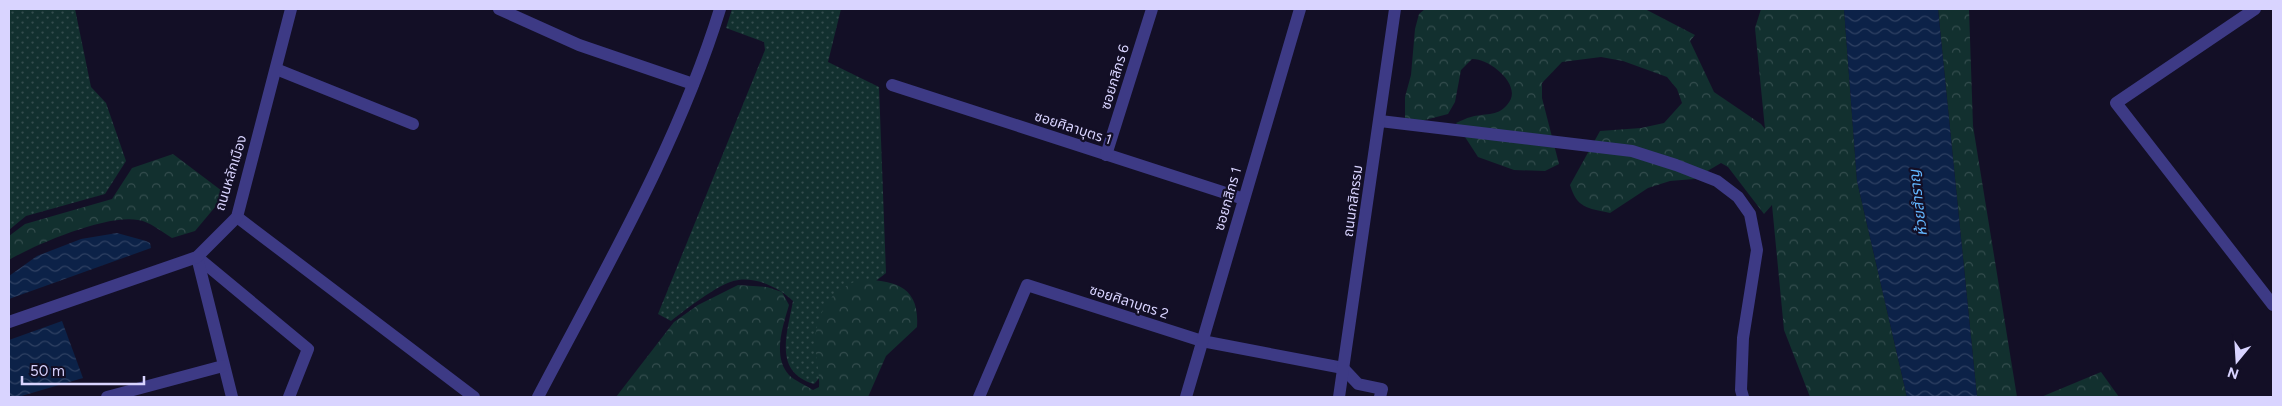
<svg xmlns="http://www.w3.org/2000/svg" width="2282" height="406" viewBox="0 0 2282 406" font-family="Figtree,'Noto Sans Thai',sans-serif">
  <defs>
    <pattern id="grass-dots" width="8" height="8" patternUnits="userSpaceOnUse" patternTransform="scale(1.25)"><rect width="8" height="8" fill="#12302f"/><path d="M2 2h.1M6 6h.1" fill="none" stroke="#344d4e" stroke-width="1.8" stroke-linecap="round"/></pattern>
    <pattern id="forest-crowns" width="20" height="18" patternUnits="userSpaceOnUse" patternTransform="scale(1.25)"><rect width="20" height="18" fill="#12302f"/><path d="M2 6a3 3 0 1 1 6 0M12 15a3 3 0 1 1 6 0" fill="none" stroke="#344d4e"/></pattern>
    <pattern id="water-waves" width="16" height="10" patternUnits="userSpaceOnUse" patternTransform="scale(1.25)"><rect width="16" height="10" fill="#0c2248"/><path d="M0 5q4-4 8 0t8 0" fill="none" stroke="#2f4163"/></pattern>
  </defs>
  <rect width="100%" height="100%" fill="#130f26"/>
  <g fill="url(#grass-dots)">
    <polygon points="9,9 75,9 91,87 106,103 126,161 105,194 26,216 9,230"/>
    <path d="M732 9H841L828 62 879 87 886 273 831 316 823 374 814 384C773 372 787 334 793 301 779 287 753 275 733 281 716 286 685 310 671 321L658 314 765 50 764 42 726 28Z"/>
  </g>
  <g fill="url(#forest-crowns)">
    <path d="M1425 9H1645L1695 35 1690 41 1714 92 1761 124 1765 129 1755 28 1761 9H1844L1857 181 1907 397H1810L1784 330 1772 205 1764 214 1728 167 1721 163 1694 179 1670 181 1648 188 1610 213C1587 208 1577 208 1570 185L1600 131 1641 128 1664 123 1682 103 1677 89 1667 77 1623 61 1601 57 1562 62 1542 83V98L1559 164 1545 171 1514 170 1478 157 1456 123C1461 121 1466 118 1471 117 1484 113 1497 117 1507 105 1525 86 1489 58 1472 59L1461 70 1455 102 1448 114 1421 121 1405 119V97L1411 75 1415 29 1419 14Z"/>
    <polygon points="1938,9 1969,9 1973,126 2017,397 1977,397"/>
    <path d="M173 154 226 194 195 231 172 238C162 232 149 221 138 220 107 214 36 244 9 260V236L25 224 112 199 132 168Z"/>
    <path d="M860 279C894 281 920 285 917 327L886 356 868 397H616L674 322 698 305 738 285 767 287 782 292 789 305C783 326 772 356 789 375 795 381 806 385 813 390L819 387C820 373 816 359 815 345 814 329 823 303 836 293 843 287 852 283 860 279Z"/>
    <polygon points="2101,372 2119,397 2041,397"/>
  </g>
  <g fill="url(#water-waves)">
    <polygon points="1844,9 1938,9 1977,397 1907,397 1857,181"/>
    <polygon points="117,233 146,241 150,243 151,248 9,299 9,276 37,256 81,239"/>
    <polygon points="62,321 83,378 18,397 9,397 9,340"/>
  </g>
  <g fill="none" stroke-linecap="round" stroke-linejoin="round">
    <g stroke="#3d3a85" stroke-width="12">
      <polyline points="499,9 579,45 693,84"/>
      <polyline points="2255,9 2116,103 2273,305"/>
      <polyline points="276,69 413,124"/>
      <polyline points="892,85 1244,199"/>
      <polyline points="1380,121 1632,151 1676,165 1717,181 1738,197 1750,214 1757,250 1743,338 1741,390 1743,397"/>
      <polyline points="1106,155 1152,9"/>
      <polyline points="237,217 474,397"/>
      <polyline points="197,257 308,349 289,397"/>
      <polyline points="197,257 232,397"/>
      <polyline points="9,322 197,257 237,217 291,9"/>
      <polyline points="107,397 223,366"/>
      <path d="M538 397C604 271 678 145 720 9"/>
      <polyline points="979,397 1027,285 1202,341 1343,368 1358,384 1382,389 1380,397"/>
      <polyline points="1186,397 1300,9"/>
      <polyline points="1339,397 1395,9"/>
    </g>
  </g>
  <g text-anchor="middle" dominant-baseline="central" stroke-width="4.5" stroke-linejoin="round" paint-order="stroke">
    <g font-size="14" fill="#d9d4ff" stroke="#130f26">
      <text transform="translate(1115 77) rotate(-73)">ซอยกสิกร 6</text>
      <text transform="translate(1073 128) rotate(18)">ซอยศิลาบุตร 1</text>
      <text transform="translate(231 173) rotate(-73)">ถนนหลักเมือง</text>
      <text transform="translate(1228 199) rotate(-74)">ซอยกสิกร 1</text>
      <text transform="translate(1353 201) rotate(-82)">ถนนกสิกรรม</text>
      <text transform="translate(1129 302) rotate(18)">ซอยศิลาบุตร 2</text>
    </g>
    <g font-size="15" font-style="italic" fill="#62b6ff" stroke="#130f26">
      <text transform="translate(1918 203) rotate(-97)">ห้วยสำราญ</text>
    </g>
  </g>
  <rect width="2282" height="406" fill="none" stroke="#d9d4ff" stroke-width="20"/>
  <g transform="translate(2237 361) rotate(198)" stroke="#130f26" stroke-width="4" paint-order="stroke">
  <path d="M0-4L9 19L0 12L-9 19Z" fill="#d9d4ff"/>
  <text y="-8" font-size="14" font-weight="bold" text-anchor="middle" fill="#d9d4ff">N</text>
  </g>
  <path d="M22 376v8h122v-8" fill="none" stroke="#d9d4ff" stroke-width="2.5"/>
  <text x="30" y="376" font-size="15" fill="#d9d4ff" stroke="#130f26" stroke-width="4" paint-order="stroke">50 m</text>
</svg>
